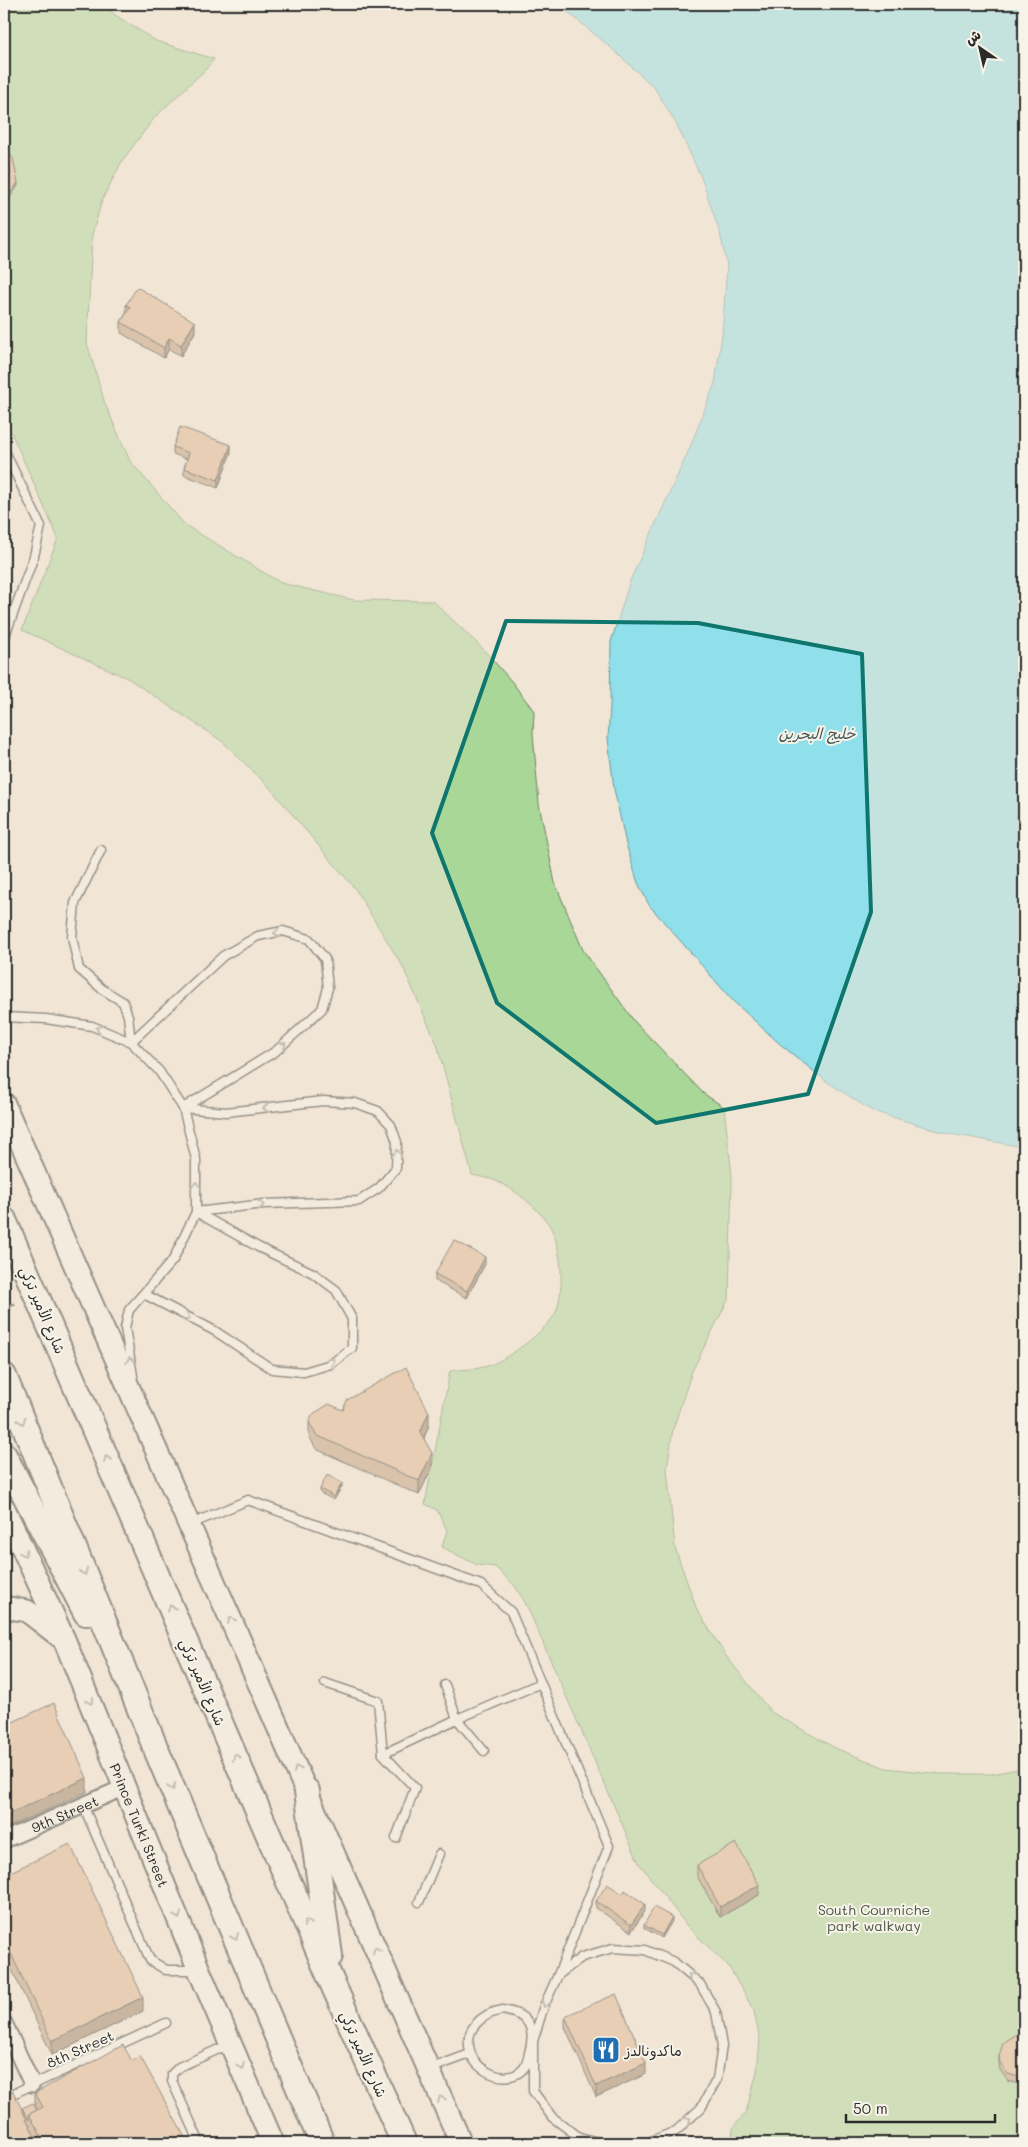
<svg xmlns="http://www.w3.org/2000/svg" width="1028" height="2147" viewBox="0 0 1028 2147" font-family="Mali,'Playpen Sans Arabic',sans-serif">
  <rect width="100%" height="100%" fill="#f1e6d6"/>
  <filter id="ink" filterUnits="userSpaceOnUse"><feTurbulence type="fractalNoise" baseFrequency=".02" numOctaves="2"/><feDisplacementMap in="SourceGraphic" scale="10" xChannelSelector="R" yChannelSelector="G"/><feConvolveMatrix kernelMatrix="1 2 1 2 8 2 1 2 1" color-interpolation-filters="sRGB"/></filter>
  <g filter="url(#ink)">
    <path fill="#a9d797" stroke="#6a8161" d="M4 4H103L115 15 156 41 214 59 205 70 155 117 122 161 102 200 92 235 87 343 105 404 130 461 185 525 281 583 354 600 433 601 484 650 512 682 534 711 533 734 539 804 555 883 583 950 634 1021 704 1094 724 1107 732 1176 729 1298 692 1371 673 1429 667 1469 675 1548 697 1610 726 1656 771 1712 835 1748 886 1768 941 1774H991L1024 1768V2143H736L732 2138 733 2128 746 2112 757 2072 760 2040 754 2011 729 1967 688 1927 639 1863 526 1604 515 1586 495 1567 477 1565 442 1547 447 1530 437 1510 425 1504 450 1371C461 1369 473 1370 484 1367 503 1363 548 1330 556 1312 565 1289 562 1244 548 1223 536 1207 516 1190 498 1182 490 1178 481 1177 472 1175L437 1044 403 967 356 890 270 788 223 742 129 679 22 630 58 538 4 416Z"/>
    <polygon fill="#8fe0eb" stroke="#67989e" points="558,4 1024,4 1024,1147 945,1133 872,1111 826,1081 780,1044 733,1001 649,905 638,883 626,844 614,789 608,738 610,706 611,642 630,581 689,450 715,383 722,335 727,266 720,233 701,177 677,125 654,87 609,46"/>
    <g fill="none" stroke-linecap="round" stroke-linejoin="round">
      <defs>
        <g id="lane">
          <polyline points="4,450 41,526 34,556 4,639"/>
          <polyline points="101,850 75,903 72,937 79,969 102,989 123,1002 128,1016 131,1042"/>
          <polyline points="4,1017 46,1019 92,1026 131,1042 159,1071 183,1108 196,1159 196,1212 173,1260 129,1310 125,1328 133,1376"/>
          <polyline points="131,1042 223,956 258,936 283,931 309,939 325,959 328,988 322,1009 276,1051 183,1108"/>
          <polyline points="183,1108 226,1112 323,1101 355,1103 378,1111 391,1125 397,1142 396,1168 379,1188 359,1201 264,1204 196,1212"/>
          <polyline points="144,1294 215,1331 272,1369 304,1372 331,1364 352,1348 352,1319 336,1290 313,1273 258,1247 196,1212"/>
          <polyline points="191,1524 248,1500 481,1585 511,1612 609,1846 558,1975"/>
          <polyline points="325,1683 378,1701 383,1754 415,1788 396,1838"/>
          <polyline points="445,1685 457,1719 484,1751"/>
          <polyline points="383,1754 457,1719 541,1683"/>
          <polyline points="83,1805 150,1960 166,1970 197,1970"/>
          <polyline points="419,1902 439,1854"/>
          <path d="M503 2010C530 2015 536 2028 529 2053 528 2057 527 2064 524 2068 509 2086 478 2073 471 2054 462 2030 482 2013 503 2010Z"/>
          <polyline points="429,2069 470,2054"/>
          <polyline points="4,2098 166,2023"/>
          <polyline points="200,2143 172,2081 172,2074 179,2067 230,2044"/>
          <polyline points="602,2143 579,2137 552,2117 533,2091 533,2041 544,2006 558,1975 582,1957 613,1948 645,1950 674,1962 700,1984 716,2012 722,2046 717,2079 701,2108 676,2131 646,2143"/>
        </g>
        <g id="street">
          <path id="s1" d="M4 1840 125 1787"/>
          <polyline points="4,2023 32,2084"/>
        </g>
        <g id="secondary">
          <polyline points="4,1104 461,2143"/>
          <path id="s2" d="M4 1508 64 1639 199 1970 273 2143"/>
          <polyline points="4,1607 27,1611 62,1638"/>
        </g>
        <g id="primary">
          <polyline points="4,1220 334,1987 404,2143"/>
          <polyline points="4,1376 158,1754 322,2143"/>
          <polyline points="4,1455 86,1613"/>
          <polyline points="307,1791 330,1956"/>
        </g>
      </defs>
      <use href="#lane" stroke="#2b2b2b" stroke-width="11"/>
      <use href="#street" stroke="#2b2b2b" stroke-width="19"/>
      <use href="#secondary" stroke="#2b2b2b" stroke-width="25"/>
      <use href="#primary" stroke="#2b2b2b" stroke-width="28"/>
      <polyline stroke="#2b2b2b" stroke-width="3" stroke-dasharray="4 4" stroke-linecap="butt" points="4,1308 18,1303"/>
      <use href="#lane" stroke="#f7f3e8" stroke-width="8"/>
      <use href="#street" stroke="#f7f3e8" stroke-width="15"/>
      <use href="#secondary" stroke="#f7f3e8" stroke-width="21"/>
      <use href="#primary" stroke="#f7f3e8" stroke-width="24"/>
    </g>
    <g fill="#bc9978" stroke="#2b2b2b">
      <polygon points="126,305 195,332 181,356 169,349 164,358 121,333 121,322 126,313"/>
      <polygon points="173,447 231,452 218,488 184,475 184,468 187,459 173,454"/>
      <polygon points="485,1264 467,1298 435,1281 435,1274"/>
      <polygon points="343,1410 429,1425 424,1438 432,1467 419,1495 316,1449 309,1436 309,1422"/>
      <polygon points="342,1486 334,1500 320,1493 320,1489"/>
      <polygon points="697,1865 759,1895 720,1917 697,1876"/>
      <polygon points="4,1875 143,2011 52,2055 4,1953"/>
      <polygon points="596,1901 645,1911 631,1932 596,1908"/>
      <polygon points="672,1921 662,1938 644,1928 644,1925"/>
      <polygon points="565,2016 646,2074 596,2097 565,2027"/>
      <polygon points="1024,2036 1024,2084 1022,2085 1008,2081 1000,2070 999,2063 999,2056"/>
      <polygon points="132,2061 188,2143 4,2143 22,2111 22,2108 35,2107 35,2093"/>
    </g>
    <g fill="#997d62" stroke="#2b2b2b">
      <polygon points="18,183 18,186 4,206 4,202"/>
      <polygon points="195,322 195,332 181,356 181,345"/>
      <polygon points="169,338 169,349 164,358 164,348"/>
      <polygon points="231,445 231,452 218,488 218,480"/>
      <polygon points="485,1257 485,1264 467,1298 467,1291"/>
      <polygon points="429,1412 429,1425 420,1446 420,1432"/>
      <polygon points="432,1453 432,1467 419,1495 419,1481"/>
      <polygon points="342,1483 342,1486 334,1500 334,1497"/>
      <polygon points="87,1778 87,1792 4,1829 4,1816"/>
      <polygon points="759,1885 759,1895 720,1917 720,1907"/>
      <polygon points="645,1904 645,1911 631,1932 631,1925"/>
      <polygon points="672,1917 672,1921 662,1938 662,1935"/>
      <polygon points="143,1997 143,2011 52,2055 52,2041"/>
      <polygon points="646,2063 646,2074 596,2097 596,2086"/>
      <polygon points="1024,2077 1024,2084 1022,2085 1022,2078"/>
    </g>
    <g fill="#dbb28c" stroke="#2b2b2b">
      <polygon points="4,150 13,158 18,183 4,202"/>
      <polygon points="137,287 195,322 181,345 169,338 164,348 121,322 130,307 126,305"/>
      <polygon points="180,427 231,445 218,480 184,468 189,453 173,447"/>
      <polygon points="454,1240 485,1257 467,1291 435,1274"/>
      <polygon points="406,1367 429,1412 420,1432 432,1453 419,1481 316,1435 309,1422 313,1414 329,1404 343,1410 347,1400"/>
      <polygon points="327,1475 342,1483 334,1497 320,1489"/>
      <polygon points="54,1703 87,1778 4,1816 4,1726"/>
      <polygon points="736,1843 759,1885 720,1907 697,1865"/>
      <polygon points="70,1844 143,1997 52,2041 4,1939 4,1875"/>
      <polygon points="607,1884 623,1894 625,1890 645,1904 631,1925 596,1901"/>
      <polygon points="654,1907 672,1917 662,1935 644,1925"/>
      <polygon points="616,1994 646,2063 596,2086 565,2016"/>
      <polygon points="1015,2035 1024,2036 1024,2077 1022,2078 1008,2074 1000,2063 999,2056 1003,2043"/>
      <polygon points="123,2045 132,2061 140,2056 188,2143 45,2143 29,2114 43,2107 35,2093"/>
      <polygon points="13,2091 38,2143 4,2143 4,2096"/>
      <polygon points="33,2103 37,2110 29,2114 29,2120 22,2108"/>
    </g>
    <defs><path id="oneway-chevron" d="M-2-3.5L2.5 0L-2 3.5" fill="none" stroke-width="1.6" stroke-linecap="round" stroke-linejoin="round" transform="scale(1.25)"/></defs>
    <g stroke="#918f8a">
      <use href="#oneway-chevron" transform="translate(277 933) rotate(174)"/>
      <use href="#oneway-chevron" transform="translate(99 1029) rotate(-158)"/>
      <use href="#oneway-chevron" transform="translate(283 1045) rotate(-41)"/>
      <use href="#oneway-chevron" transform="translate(266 1108) rotate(173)"/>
      <use href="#oneway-chevron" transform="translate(397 1153) rotate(-88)"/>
      <use href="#oneway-chevron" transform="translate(196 1185) rotate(-90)"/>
      <use href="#oneway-chevron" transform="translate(261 1205) rotate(-5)"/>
      <use href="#oneway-chevron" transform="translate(187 1317) rotate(27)"/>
      <use href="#oneway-chevron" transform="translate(130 1360) rotate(-100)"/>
      <use href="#oneway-chevron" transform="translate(332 1361) rotate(-31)"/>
      <use href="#oneway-chevron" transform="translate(22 1421) rotate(68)"/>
      <use href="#oneway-chevron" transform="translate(107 1459) rotate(-113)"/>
      <use href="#oneway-chevron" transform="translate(24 1553) rotate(65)"/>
      <use href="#oneway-chevron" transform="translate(84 1572) rotate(68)"/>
      <use href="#oneway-chevron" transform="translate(171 1608) rotate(-113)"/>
      <use href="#oneway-chevron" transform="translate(231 1620) rotate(-114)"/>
      <use href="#oneway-chevron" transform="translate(90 1701) rotate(67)"/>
      <use href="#oneway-chevron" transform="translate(236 1757) rotate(-113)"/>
      <use href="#oneway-chevron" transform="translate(297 1769) rotate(-114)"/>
      <use href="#oneway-chevron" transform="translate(172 1787) rotate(67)"/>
      <use href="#oneway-chevron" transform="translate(178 1916) rotate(68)"/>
      <use href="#oneway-chevron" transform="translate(307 1923) rotate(-113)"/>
      <use href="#oneway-chevron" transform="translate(235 1937) rotate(67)"/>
      <use href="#oneway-chevron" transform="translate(376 1950) rotate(-113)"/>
      <use href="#oneway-chevron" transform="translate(691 1976) rotate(-139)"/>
      <use href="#oneway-chevron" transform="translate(545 2004) rotate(112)"/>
      <use href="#oneway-chevron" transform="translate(241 2066) rotate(67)"/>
      <use href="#oneway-chevron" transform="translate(441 2099) rotate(-114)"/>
      <use href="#oneway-chevron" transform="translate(688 2120) rotate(-42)"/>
    </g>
  </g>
  <path d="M0 0H1028V2147H0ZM506 621 698 623 862 654 871 912 808 1094 656 1123 497 1003 432 833Z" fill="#f1e6d6" fill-opacity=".55" fill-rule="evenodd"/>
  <path fill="none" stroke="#0f766e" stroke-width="4" stroke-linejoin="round" d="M506 621 698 623 862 654 871 912 808 1094 656 1123 497 1003 432 833Z"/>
  <defs>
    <symbol id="restaurant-square" viewBox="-11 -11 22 22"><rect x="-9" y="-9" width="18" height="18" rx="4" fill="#1f6fb2" stroke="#f7f3e8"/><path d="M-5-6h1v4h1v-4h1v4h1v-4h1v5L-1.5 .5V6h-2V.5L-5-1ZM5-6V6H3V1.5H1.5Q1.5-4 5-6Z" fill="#fff"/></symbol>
  </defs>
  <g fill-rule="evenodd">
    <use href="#restaurant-square" x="590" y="2034" width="32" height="32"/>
  </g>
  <g text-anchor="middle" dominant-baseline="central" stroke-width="4" stroke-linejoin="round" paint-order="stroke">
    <g font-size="14" fill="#2b2b2b" stroke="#f7f3e8">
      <text transform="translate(43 1310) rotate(67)">شارع الأمير تركي</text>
      <text transform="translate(203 1682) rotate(67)">شارع الأمير تركي</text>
      <text stroke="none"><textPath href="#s1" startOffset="66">9th Street</textPath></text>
      <text stroke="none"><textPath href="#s2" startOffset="345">Prince Turki Street</textPath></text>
      <text transform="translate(80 2049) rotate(-24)">8th Street</text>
      <text transform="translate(364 2054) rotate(66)">شارع الأمير تركي</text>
    </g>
    <g font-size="14" fill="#4a5646" stroke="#f7f3e8">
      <text x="874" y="1909">South Courniche<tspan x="874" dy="16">park walkway</tspan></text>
    </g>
    <g font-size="14" fill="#2b2b2b" stroke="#f7f3e8" text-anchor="start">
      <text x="625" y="2050">ماكدونالدز</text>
    </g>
    <g font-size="15" font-style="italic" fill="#44585b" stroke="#f7f3e8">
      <text x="817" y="733">خليج البحرين</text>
    </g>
  </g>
  <rect width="1028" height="2147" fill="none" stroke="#f7f3e8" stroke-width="20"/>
  <rect x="10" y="10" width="1008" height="2127" fill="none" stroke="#2b2b2b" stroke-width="2" filter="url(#ink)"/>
  <g transform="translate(980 48) rotate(326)" stroke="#f7f3e8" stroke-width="4" paint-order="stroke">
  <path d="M0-4L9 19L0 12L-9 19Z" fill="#2b2b2b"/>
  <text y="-8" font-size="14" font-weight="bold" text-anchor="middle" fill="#2b2b2b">ش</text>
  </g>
  <path d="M846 2114v8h149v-8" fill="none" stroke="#2b2b2b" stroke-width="2.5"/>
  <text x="853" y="2114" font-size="15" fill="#2b2b2b" stroke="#f7f3e8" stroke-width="4" paint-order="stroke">50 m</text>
</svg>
